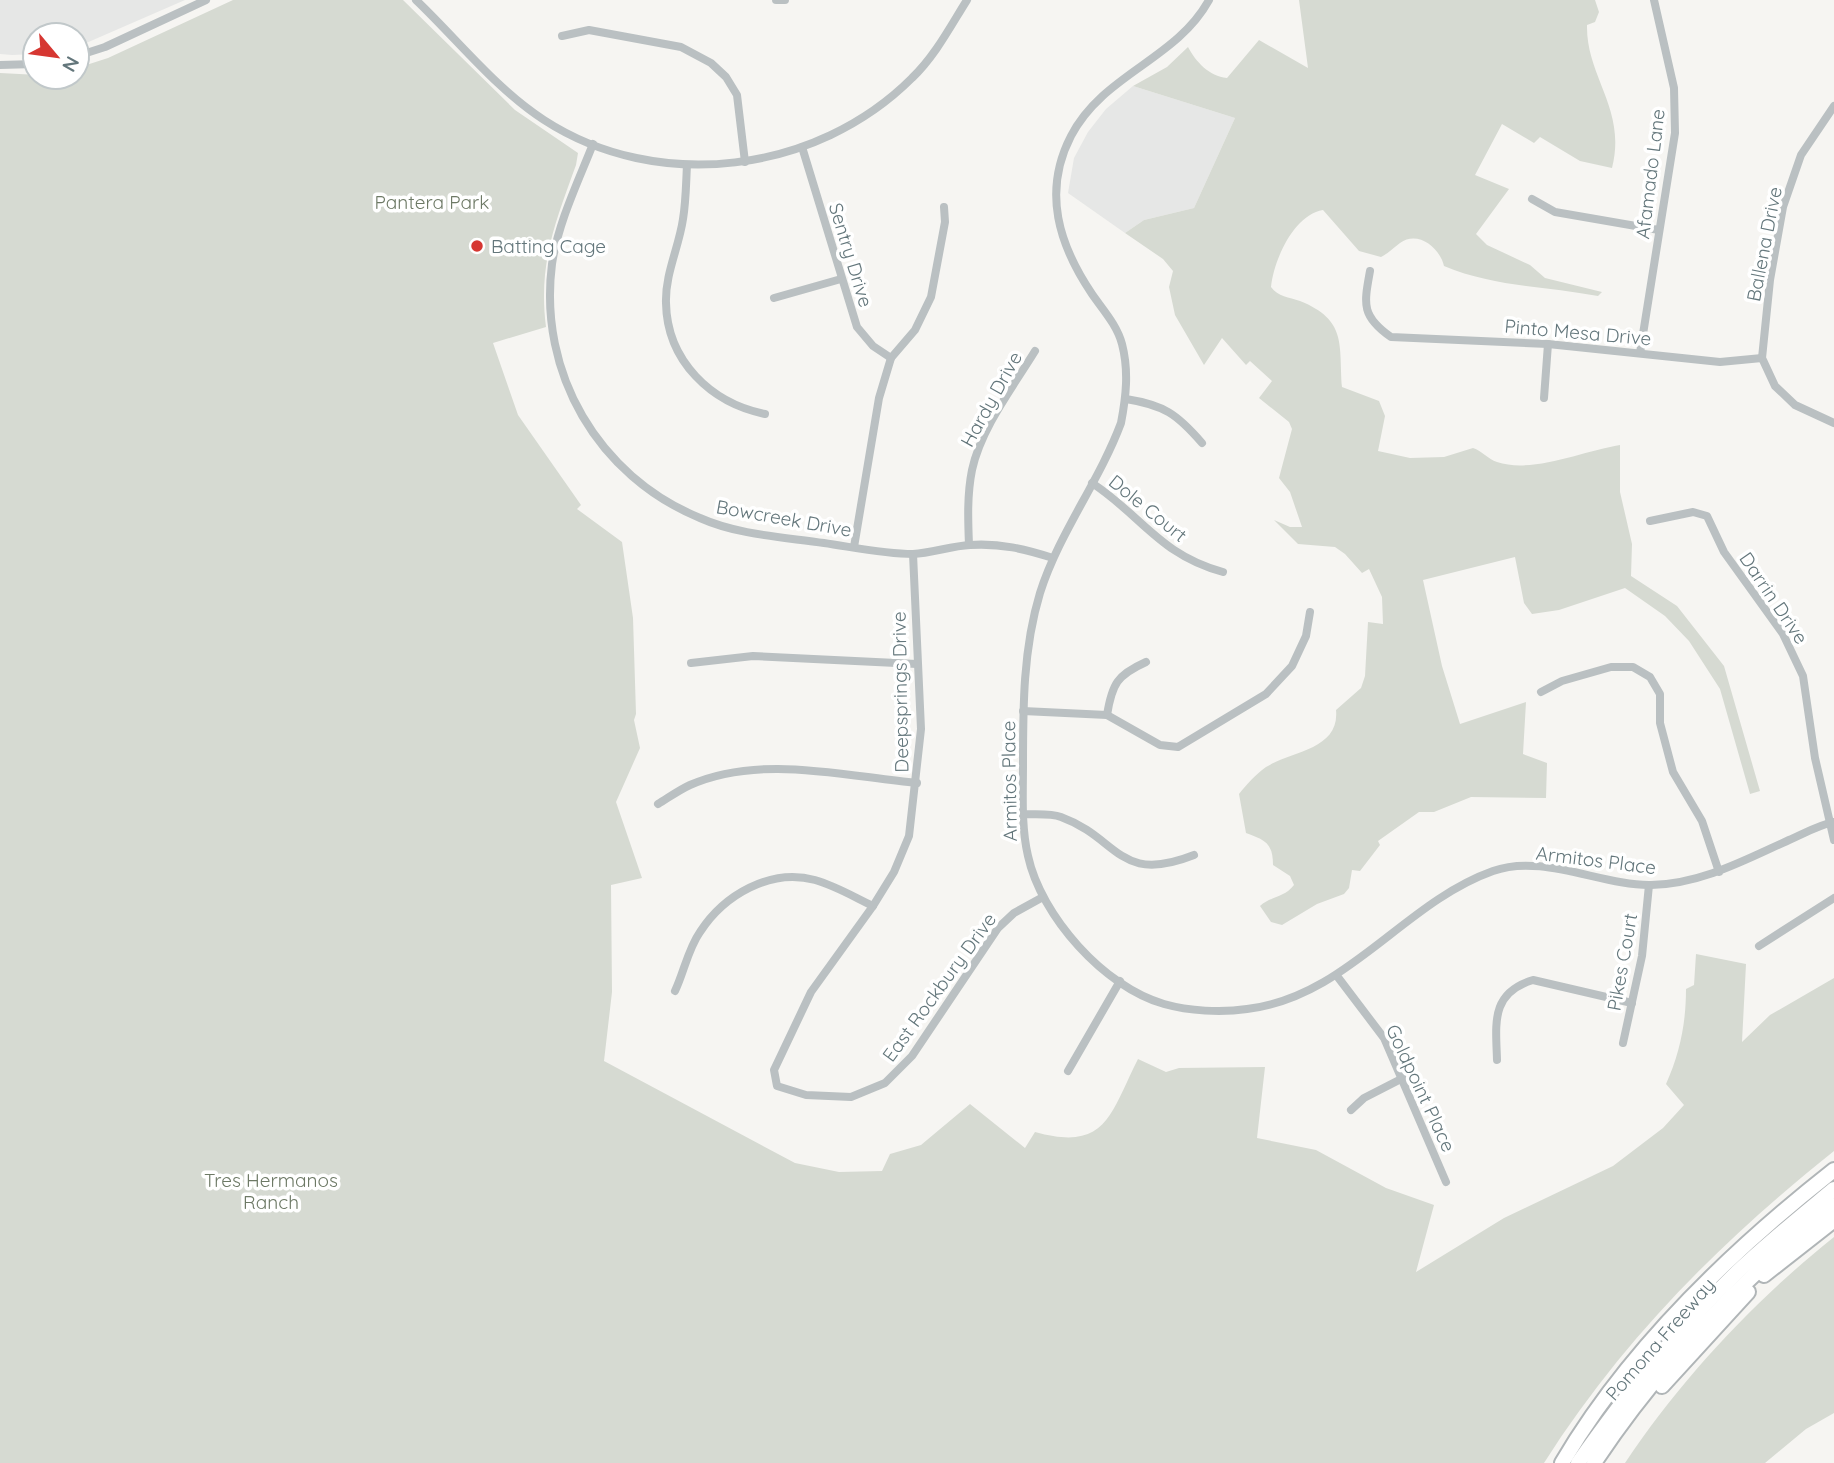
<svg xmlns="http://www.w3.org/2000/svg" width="1834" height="1463" viewBox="0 0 1834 1463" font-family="Quicksand,sans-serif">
  <rect width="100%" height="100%" fill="#f6f5f2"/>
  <g fill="#e6e7e6">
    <polygon points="0,0 185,0 77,47 77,35 35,35 35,54 12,55 0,54"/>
    <polygon points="1133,86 1235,118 1194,208 1144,220 1125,233 1068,193 1074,158 1088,132 1106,109"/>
  </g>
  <g fill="#d6dad2">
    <path d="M233 0H403L515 110 578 153 576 165C555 223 538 264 546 327L493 343 518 415 581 505 577 509 622 542 633 618 636 714 634 720 640 748 616 802 642 878 611 885 612 992 604 1061 795 1163 839 1172 882 1171 890 1154 921 1145 970 1104 1025 1148 1035 1132C1107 1152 1110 1114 1138 1059L1166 1072 1179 1068 1265 1067 1257 1138 1316 1150 1386 1188 1434 1205 1416 1272 1504 1218 1613 1166 1663 1128 1684 1105 1666 1084C1680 1053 1686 1023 1686 989L1694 985 1696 954 1746 964 1742 1042 1770 1015 1834 978V1151C1721 1241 1622 1340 1544 1463H0V73L77 77V68L108 58Z"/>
    <path d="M1299 0H1595L1599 12 1595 22 1587 25C1586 77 1627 109 1612 168L1580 161 1540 137 1534 143 1502 124 1475 175 1509 189 1476 234 1487 245 1530 265 1545 278 1602 292 1598 296C1545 286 1494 287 1444 266 1440 248 1418 230 1400 243 1393 248 1389 253 1381 257L1359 251 1323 210C1294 215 1274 259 1271 287 1278 297 1289 297 1300 301 1347 320 1339 344 1342 387L1379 401 1385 416 1378 451 1410 458 1444 457 1473 448C1482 451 1488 459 1497 462 1532 474 1583 451 1620 445V492L1632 544 1631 576 1677 606 1724 666 1760 791 1750 794 1720 689 1689 641 1665 616 1625 588 1559 610 1532 614 1524 603 1515 557 1423 580 1442 666 1460 724 1526 702 1523 754 1547 763 1546 798 1471 797 1434 812H1419L1378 841 1380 845 1360 871 1352 870 1349 888 1344 894 1317 904 1282 925 1271 922 1260 906C1271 896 1284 898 1294 885L1290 876 1273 865C1273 843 1265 840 1246 833L1239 794C1247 784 1255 775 1266 767 1291 751 1340 750 1336 710L1361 688 1365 676 1368 622 1383 624 1382 597 1369 569 1362 573 1345 554 1335 547 1298 544 1274 520 1290 527H1302L1290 492 1279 478 1292 429 1289 422 1259 398 1272 381 1250 361 1246 365 1222 338 1204 365 1175 315 1169 287 1173 271 1163 259 1125 233 1144 220 1194 208 1235 118 1133 86 1167 67 1188 47C1196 62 1209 76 1227 78L1259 40 1308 68Z"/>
    <path d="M1834 1237V1413L1806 1429 1765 1463H1625C1681 1379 1755 1300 1834 1237Z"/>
  </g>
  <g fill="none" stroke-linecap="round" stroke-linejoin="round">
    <defs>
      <g id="highway">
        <polyline points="1764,1275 1834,1220"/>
        <polyline points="1662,1386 1748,1292"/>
        <path d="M1562 1463C1629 1349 1731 1251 1834 1170"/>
        <path d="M1578 1463C1625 1397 1674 1333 1732 1277 1764 1246 1799 1218 1834 1189"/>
        <path d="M1594 1463C1660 1363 1741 1280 1834 1205"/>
      </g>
    </defs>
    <use href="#highway" stroke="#b0b5b7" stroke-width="18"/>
    <g stroke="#bac0c2" stroke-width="8">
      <path d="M416 0C457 39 496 89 544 120 658 194 817 173 912 78 935 56 950 27 967 0"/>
      <polyline points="776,0 785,0"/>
      <path d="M1209 0C1176 60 1103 74 1071 136 1042 192 1059 245 1092 294 1103 310 1117 325 1122 344 1129 371 1126 397 1121 423 1099 482 1059 533 1040 593 1023 649 1023 707 1023 765 1023 795 1021 826 1028 856 1041 916 1104 987 1164 1004 1189 1011 1221 1013 1247 1009 1347 997 1403 903 1493 871 1541 853 1603 886 1651 885 1701 884 1745 860 1789 840 1803 834 1819 825 1834 822"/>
      <polyline points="562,36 589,30 681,47 711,63 726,77 737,95 745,162"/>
      <polyline points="77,56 105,47 206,0"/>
      <polyline points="0,65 35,64"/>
      <polyline points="1834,106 1801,155 1783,207 1770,280 1762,358 1775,386 1795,405 1834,423"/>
      <path d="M593 144C578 182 558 223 552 264 538 373 598 476 700 518 738 535 783 537 824 543 852 547 884 554 913 554 932 553 951 546 970 545 1000 543 1025 549 1053 558"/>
      <polyline points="802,147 857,327 873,346 891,358"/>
      <path d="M687 165C686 183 686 201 683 219 679 247 665 274 666 303 667 361 711 403 765 414"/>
      <polyline points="1532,199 1555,212 1659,230"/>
      <path d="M1370 271C1364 304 1361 316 1391 337L1548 344 1720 362 1762 358"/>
      <polyline points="774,298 841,279"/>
      <polyline points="1640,353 1675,133 1674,88 1654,0"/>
      <polyline points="1544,398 1548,344"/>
      <path d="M1126 399C1164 405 1177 414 1202 443"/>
      <path d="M1092 483C1142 516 1160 555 1223 572"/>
      <polyline points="1650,521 1693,512 1707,516 1724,552 1783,634 1803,676 1815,758 1834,840"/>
      <path d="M969 545C968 520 967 495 972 470 981 428 1013 387 1035 351"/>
      <polyline points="854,547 879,398 891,358 915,330 931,297 945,222 944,207"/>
      <polyline points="913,554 921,729 909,836 894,872 873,906 811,992 774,1070 777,1086 806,1095 851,1097 885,1083 912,1056 998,928 1014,913 1043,897"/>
      <polyline points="691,663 753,656 917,664"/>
      <polyline points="1541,692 1562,681 1611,667 1633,667 1650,677 1660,694 1660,723 1673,772 1702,821 1719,872"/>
      <polyline points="1023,711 1107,715 1160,745 1178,747 1266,694 1292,666 1306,636 1310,612"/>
      <path d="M1107 715C1112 684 1117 675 1146 662"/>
      <path d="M658 804C668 798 679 790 690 785 760 754 844 776 917 783"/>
      <path d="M1023 814C1035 815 1050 813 1061 817 1119 838 1118 885 1194 855"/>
      <polyline points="1759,946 1834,898"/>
      <polyline points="1337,976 1384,1038 1446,1182"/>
      <path d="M675 991C684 972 688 949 700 932 724 895 770 868 815 880 836 886 854 897 873 906"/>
      <polyline points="1623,1043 1642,956 1649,885"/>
      <path d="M1497 1060C1496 1024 1490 993 1533 980L1632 1003"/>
      <polyline points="1068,1071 1120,981"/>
      <polyline points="1351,1110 1364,1098 1403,1078"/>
    </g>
    <use href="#highway" stroke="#fff" stroke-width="14"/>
  </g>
  <circle fill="#d63732" stroke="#fff" stroke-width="2.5" cx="477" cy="246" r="7"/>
  <g text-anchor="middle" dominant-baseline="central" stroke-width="7" stroke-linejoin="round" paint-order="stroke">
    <g font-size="19" fill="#63767b" stroke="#fff">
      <text transform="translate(1650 174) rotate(-83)">Afamado Lane</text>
      <text transform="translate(1764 244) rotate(-79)">Ballena Drive</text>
      <text transform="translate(851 255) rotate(73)">Sentry Drive</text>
      <text transform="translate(1578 332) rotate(5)">Pinto Mesa Drive</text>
      <text transform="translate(991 399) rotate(-61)">Hardy Drive</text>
      <text transform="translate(1148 508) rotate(39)">Dole Court</text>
      <text transform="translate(784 518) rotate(10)">Bowcreek Drive</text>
      <text transform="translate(1774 598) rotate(56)">Darrin Drive</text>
      <text transform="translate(900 692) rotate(-91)">Deepsprings Drive</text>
      <text transform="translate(1009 781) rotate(-91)">Armitos Place</text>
      <text transform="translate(1596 860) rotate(7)">Armitos Place</text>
      <text transform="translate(1622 962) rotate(-80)">Pikes Court</text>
      <text transform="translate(939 987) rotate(-54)">East Rockbury Drive</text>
      <text transform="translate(1421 1088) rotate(65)">Goldpoint Place</text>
      <text transform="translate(1660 1339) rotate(-49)">Pomona Freeway</text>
    </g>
    <g font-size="19" fill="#6d7965" stroke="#fff">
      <text x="432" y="202">Pantera Park</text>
      <text x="271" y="1180">Tres Hermanos<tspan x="271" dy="22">Ranch</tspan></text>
    </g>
    <g font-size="19" fill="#63767b" stroke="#fff" text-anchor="start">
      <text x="491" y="246">Batting Cage</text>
    </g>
  </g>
  <g transform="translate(56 56) rotate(119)"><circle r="33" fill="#ffffff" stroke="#c1c8ca" stroke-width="2"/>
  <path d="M0-5L12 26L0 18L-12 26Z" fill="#d63732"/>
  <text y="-10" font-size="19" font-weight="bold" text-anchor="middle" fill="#63767b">N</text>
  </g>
</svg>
